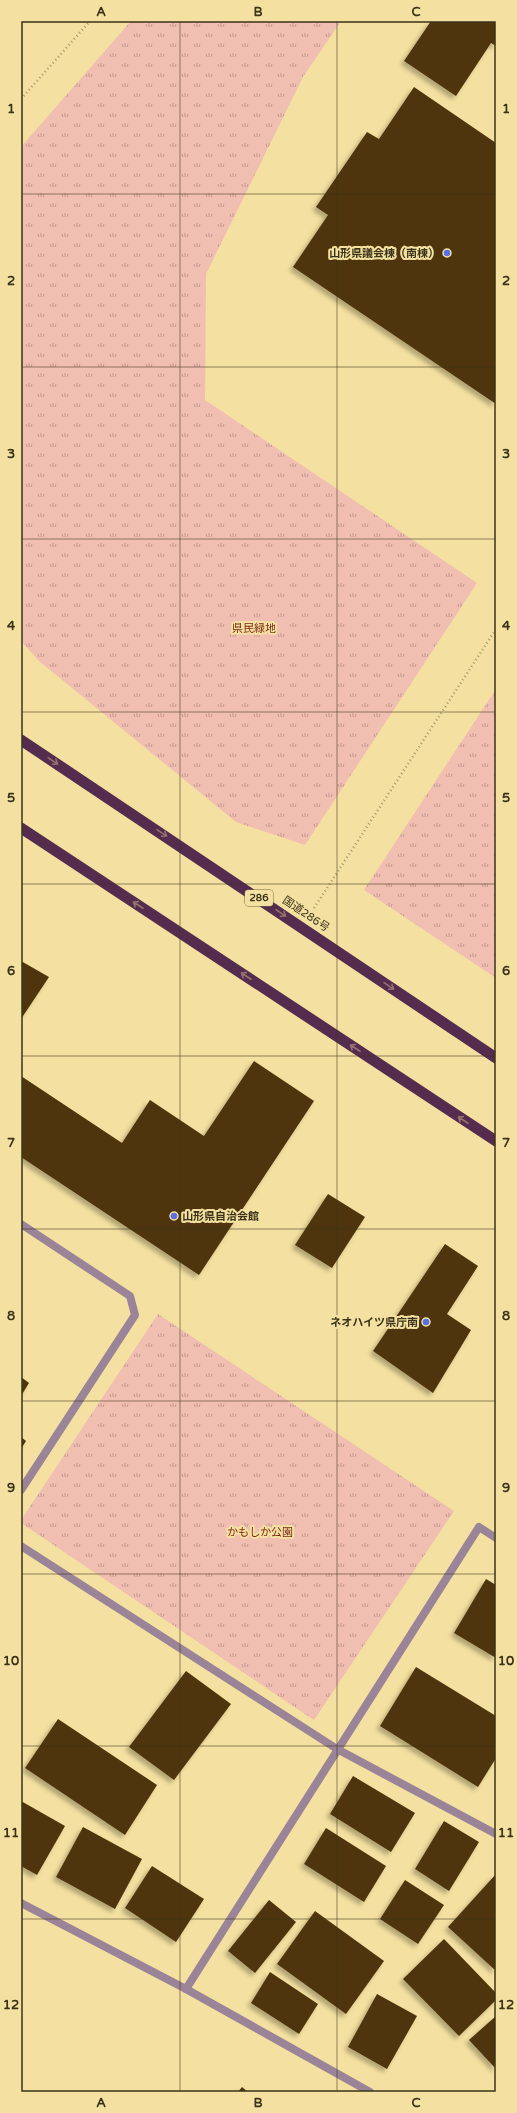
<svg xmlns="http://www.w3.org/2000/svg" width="517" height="2113" viewBox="0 0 517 2113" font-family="'Varela Round','Noto Sans JP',sans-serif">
  <defs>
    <pattern id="park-tufts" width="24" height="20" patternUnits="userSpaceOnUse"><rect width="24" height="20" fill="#f1beb2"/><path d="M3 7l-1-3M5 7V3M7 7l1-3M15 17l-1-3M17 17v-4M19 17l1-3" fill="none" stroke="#c49b90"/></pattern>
    <filter id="shadow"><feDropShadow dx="-3.5" dy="3.5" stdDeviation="2" flood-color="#0004"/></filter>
  </defs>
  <rect width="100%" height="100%" fill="#f4e0a0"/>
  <g fill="url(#park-tufts)">
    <polygon points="131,21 341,21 303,77 206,274 205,400 477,583 305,845 236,822 39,661 21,641 21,147"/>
    <polygon points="496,689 496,978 364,890"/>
    <polygon points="158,1314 454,1511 314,1720 21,1523 21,1520"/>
  </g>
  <g fill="#4f340a" filter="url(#shadow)">
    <polygon points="431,21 496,21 496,46 491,43 456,96 404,61"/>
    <polygon points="414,87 496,143 496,404 293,267 328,215 316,207 367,132 379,139"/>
    <polygon points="21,961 49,977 21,1019"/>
    <polygon points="254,1061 314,1101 199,1275 21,1157 21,1076 122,1143 150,1100 204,1136"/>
    <polygon points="328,1194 365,1217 332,1268 295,1245"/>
    <polygon points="445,1244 478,1266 447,1314 471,1330 433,1393 373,1351"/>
    <polygon points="21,1377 29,1383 21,1396"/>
    <polygon points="21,1437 26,1441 21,1449"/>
    <polygon points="486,1579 496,1585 496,1658 454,1633"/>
    <polygon points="416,1667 496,1716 496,1758 478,1787 380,1726"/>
    <polygon points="186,1671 231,1704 174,1780 129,1747"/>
    <polygon points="58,1719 157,1785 125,1835 25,1768"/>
    <polygon points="353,1776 415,1813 391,1852 330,1814"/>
    <polygon points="21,1801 65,1826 37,1875 21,1866"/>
    <polygon points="444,1821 479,1842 449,1891 415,1869"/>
    <polygon points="83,1827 142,1859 115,1909 56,1877"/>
    <polygon points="326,1828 386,1866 364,1902 304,1864"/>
    <polygon points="152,1866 204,1899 176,1942 125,1908"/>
    <polygon points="496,1874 496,1971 448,1927"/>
    <polygon points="405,1880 444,1905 418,1944 380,1919"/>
    <polygon points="269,1900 296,1922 255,1973 228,1951"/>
    <polygon points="315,1911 384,1961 346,2014 277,1964"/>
    <polygon points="444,1939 496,1993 496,2000 459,2036 403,1979"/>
    <polygon points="270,1972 318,2004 299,2034 251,2003"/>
    <polygon points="377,1994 417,2016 387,2069 348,2047"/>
    <polygon points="496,2016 496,2069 469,2040"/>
    <polygon points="242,2087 248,2092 238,2092"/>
  </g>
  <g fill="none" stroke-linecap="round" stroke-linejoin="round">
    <g stroke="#a59667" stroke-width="2.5" stroke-dasharray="1 3" stroke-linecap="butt">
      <polyline points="21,99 90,21"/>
      <polyline points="314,908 496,629"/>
    </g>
    <g stroke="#9b8497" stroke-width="8">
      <polyline points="21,1224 130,1296 135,1315 21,1490"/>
      <polyline points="21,1546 337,1749 496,1834"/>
      <polyline points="21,1903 186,1989 370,2092"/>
    </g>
    <polyline stroke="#9b8497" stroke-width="8" points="186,1989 479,1527 496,1538"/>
    <g stroke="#542c4e" stroke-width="11">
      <polyline points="21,740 496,1058"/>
      <polyline points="21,828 496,1141"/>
    </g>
  </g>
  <defs><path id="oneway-shaft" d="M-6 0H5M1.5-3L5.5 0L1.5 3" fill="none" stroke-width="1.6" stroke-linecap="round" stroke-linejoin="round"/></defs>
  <g stroke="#94746f">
    <use href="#oneway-shaft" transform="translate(53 761) rotate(34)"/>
    <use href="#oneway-shaft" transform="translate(162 833) rotate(34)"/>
    <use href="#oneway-shaft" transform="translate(138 905) rotate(-147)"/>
    <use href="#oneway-shaft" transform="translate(281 913) rotate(34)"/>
    <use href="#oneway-shaft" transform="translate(246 976) rotate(-147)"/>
    <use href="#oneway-shaft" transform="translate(389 986) rotate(34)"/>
    <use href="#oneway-shaft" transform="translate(355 1048) rotate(-147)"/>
    <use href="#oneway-shaft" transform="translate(463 1120) rotate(-147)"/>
  </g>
  <path fill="none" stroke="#3b3319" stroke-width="1" stroke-opacity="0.55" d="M180 21V2092M337 21V2092M21 194H496M21 367H496M21 539H496M21 712H496M21 884H496M21 1056H496M21 1229H496M21 1401H496M21 1574H496M21 1746H496M21 1919H496"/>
  <g fill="#5a6ee5" stroke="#f4e0a0" stroke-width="1.5">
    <circle cx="447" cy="253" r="4"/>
    <circle cx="174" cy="1216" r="4"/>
    <circle cx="426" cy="1322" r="4"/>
  </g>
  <g text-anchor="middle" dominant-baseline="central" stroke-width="4" stroke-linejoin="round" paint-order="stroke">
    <rect fill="#f4e0a0" stroke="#726742" stroke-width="1" x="245" y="890" width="28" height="16" rx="3"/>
    <g font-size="10" font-weight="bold" fill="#3b3319">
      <text x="259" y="898">286</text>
    </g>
    <g font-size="11" font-weight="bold" fill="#3b3319" stroke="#f4e0a0" text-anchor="end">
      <text x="439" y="253">山形県議会棟（南棟）</text>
      <text x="182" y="1216" text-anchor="start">山形県自治会館</text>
      <text x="418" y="1322">ネオハイツ県庁南</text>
    </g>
    <g font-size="11" fill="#7d2a1b" stroke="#f4e0a0">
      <text x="254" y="628">県民緑地</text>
      <text x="260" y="1532">かもしか公園</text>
    </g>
    <g font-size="11" fill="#3b3319" stroke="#f4e0a0">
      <text transform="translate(306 914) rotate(34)">国道286号</text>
    </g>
  </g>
  <rect width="517" height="2113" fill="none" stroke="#f4e0a0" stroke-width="44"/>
  <rect x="22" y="22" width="473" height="2069" fill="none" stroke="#3b3319" stroke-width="1.5"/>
  <g font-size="13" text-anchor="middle" font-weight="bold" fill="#3b3319">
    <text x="101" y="16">A</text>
    <text x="258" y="16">B</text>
    <text x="416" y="16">C</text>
    <text x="11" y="113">1</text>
    <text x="506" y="113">1</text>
    <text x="11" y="285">2</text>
    <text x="506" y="285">2</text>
    <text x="11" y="458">3</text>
    <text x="506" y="458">3</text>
    <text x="11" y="630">4</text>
    <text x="506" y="630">4</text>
    <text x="11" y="802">5</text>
    <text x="506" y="802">5</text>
    <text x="11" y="975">6</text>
    <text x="506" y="975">6</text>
    <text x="11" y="1147">7</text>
    <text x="506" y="1147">7</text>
    <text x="11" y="1320">8</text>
    <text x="506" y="1320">8</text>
    <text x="11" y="1492">9</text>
    <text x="506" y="1492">9</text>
    <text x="11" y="1665">10</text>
    <text x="506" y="1665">10</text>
    <text x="11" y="1837">11</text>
    <text x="506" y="1837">11</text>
    <text x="11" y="2009">12</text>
    <text x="506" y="2009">12</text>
    <text x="101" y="2107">A</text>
    <text x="258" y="2107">B</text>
    <text x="416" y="2107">C</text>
  </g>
</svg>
